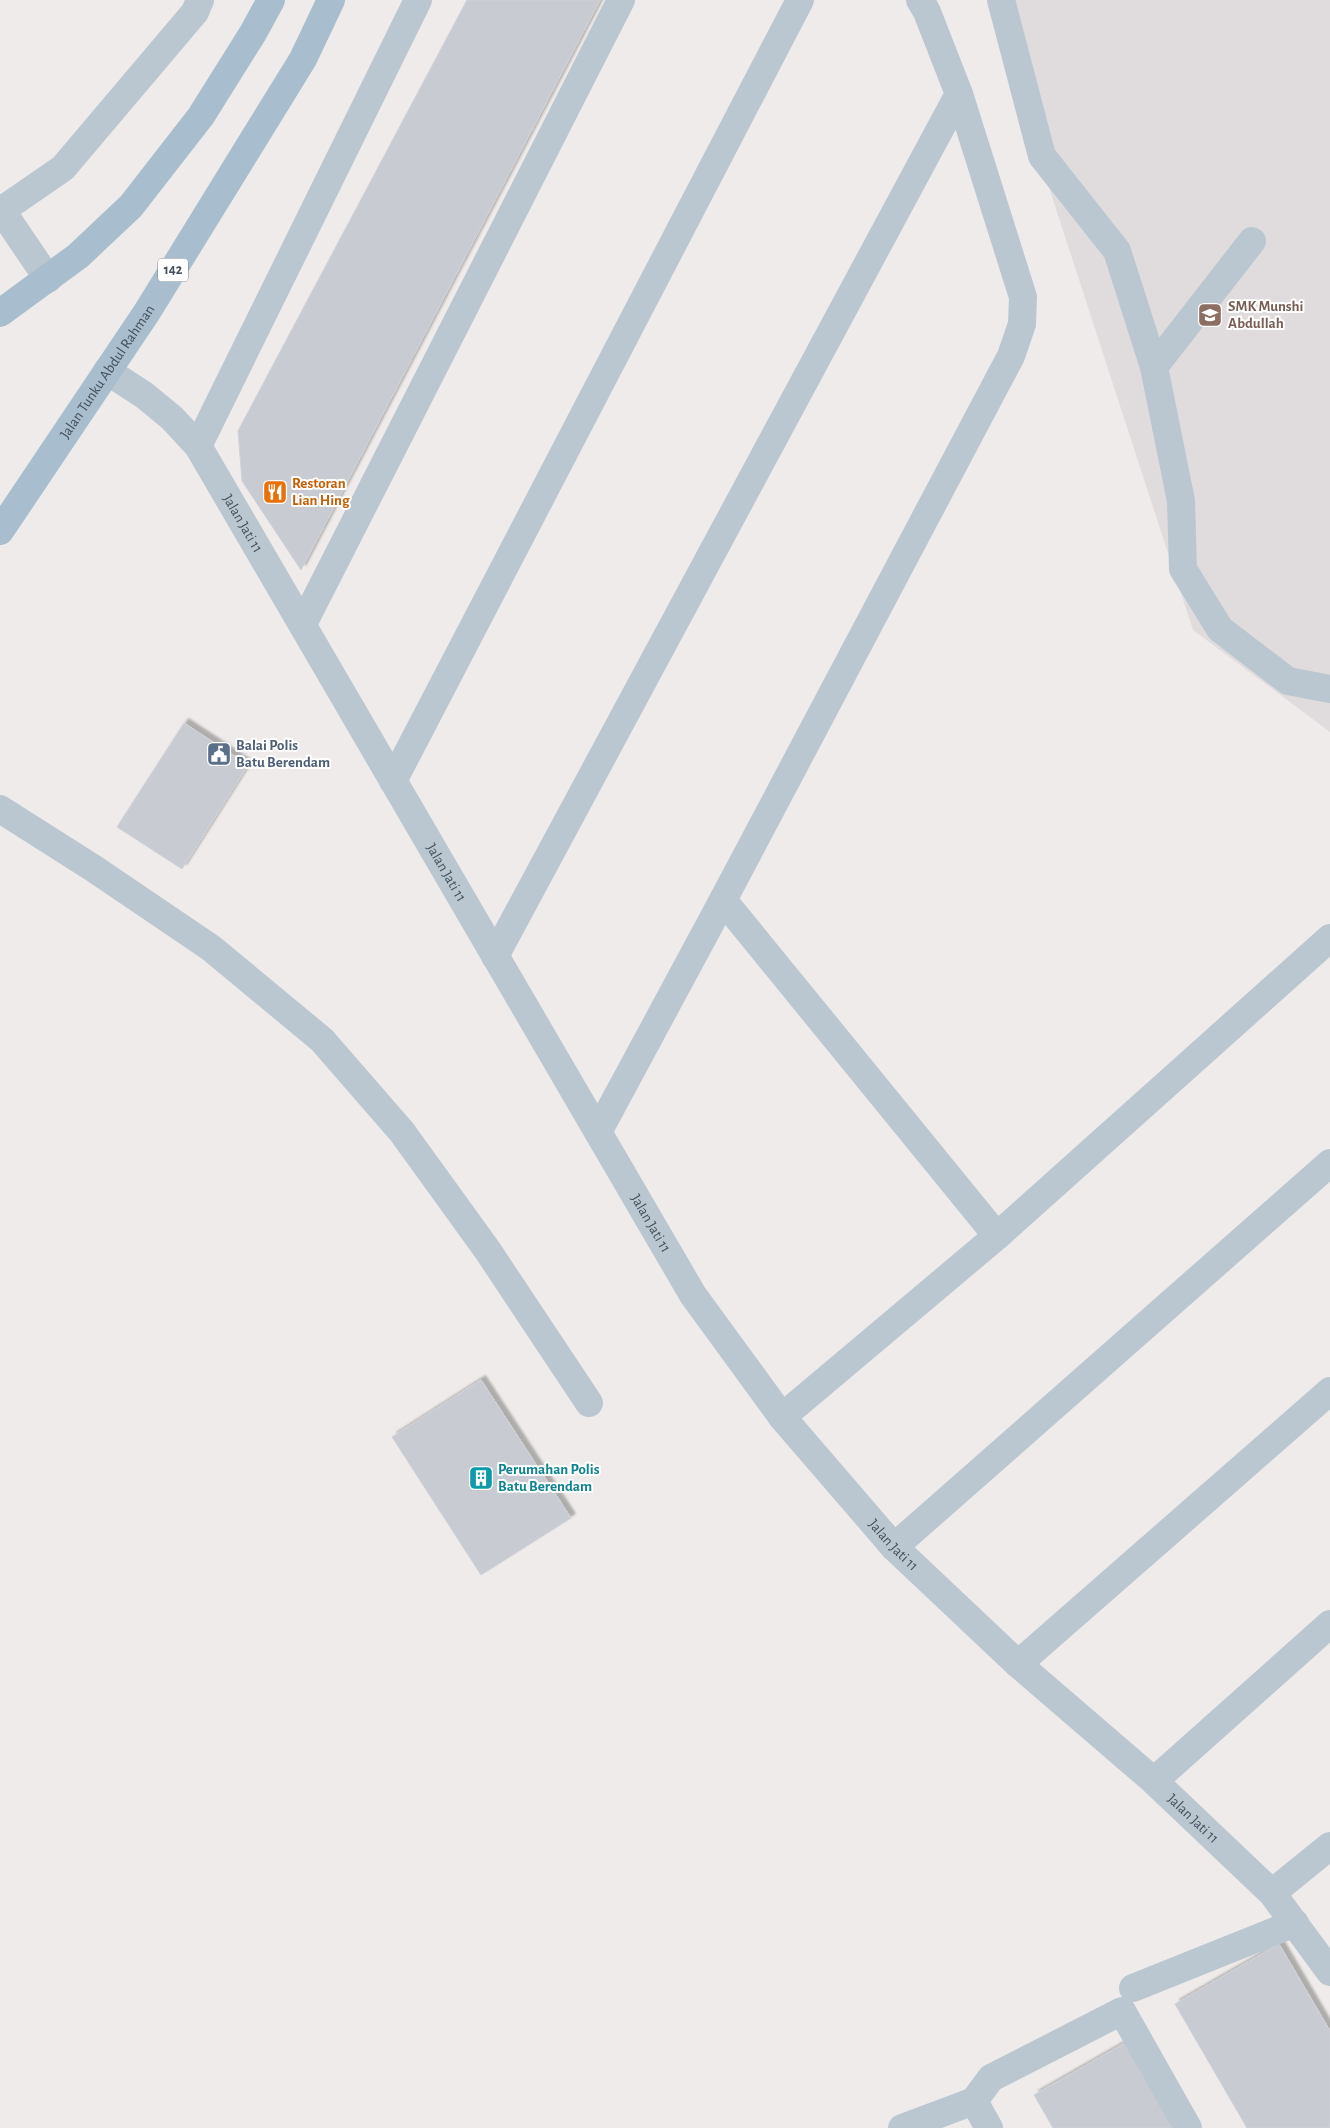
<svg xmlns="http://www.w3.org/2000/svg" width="1330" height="2128" viewBox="0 0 1330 2128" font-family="'Alegreya Sans',sans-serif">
  <defs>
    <filter id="shadow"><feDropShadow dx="4.5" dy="-4.5" stdDeviation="1" flood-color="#0004"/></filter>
  </defs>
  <rect width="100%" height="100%" fill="#efebeb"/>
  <polygon fill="#e0dcdd" points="988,0 1330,0 1330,732 1193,630"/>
  <g fill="#c8cbd1" stroke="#cfd2d8" filter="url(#shadow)">
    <polygon points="467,0 600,0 301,570 242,481 238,431"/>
    <polygon points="184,723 248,765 182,869 117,827"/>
    <polygon points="481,1380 571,1518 481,1575 392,1437"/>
    <polygon points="1279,1944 1330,2031 1330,2128 1247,2128 1175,2004"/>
    <polygon points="1130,2040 1181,2128 1053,2128 1034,2095"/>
  </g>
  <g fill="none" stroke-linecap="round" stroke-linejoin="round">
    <g stroke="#bbc7d0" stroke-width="28">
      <polyline points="1001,0 1042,156 1117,251 1154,367 1181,501 1183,569 1220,629 1288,681 1330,689"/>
      <polyline points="0,208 48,279"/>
      <polyline points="2,210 63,168 195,12 200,0"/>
      <polyline points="1154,367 1252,241"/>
      <path id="s1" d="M107 371 144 395 172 418 198 446 693 1295 782 1417 894 1547 1018 1664 1154 1781 1272 1893 1330 1972"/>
      <polyline points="198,446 418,0"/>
      <polyline points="303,624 621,0"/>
      <polyline points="393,781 800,0"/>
      <polyline points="0,809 93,868 211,948 322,1040 402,1132 488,1251 589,1403"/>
      <polyline points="723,900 997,1236"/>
      <polyline points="495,956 959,94"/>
      <polyline points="598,1132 723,900 1011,356 1022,324 1023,297 959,94 927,12 920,0"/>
      <polyline points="782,1417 997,1236 1330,938"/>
      <polyline points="894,1547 1330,1163"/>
      <polyline points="1018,1664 1330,1391"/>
      <polyline points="1154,1781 1330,1624"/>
      <polyline points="1272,1893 1330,1846"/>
      <polyline points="1133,1988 1295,1923"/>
      <polyline points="974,2101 989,2128"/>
      <polyline points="902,2128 974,2101 991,2078 1122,2011 1188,2128"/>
    </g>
    <g stroke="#a8bdce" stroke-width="28">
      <polyline points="0,313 78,256 131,206 201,116 253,33 271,0"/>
      <path id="s2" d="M0 531 147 312 303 59 331 0"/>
    </g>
  </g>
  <defs>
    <symbol id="school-square" viewBox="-11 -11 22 22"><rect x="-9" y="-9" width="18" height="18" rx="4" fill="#8d6e63" stroke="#fff"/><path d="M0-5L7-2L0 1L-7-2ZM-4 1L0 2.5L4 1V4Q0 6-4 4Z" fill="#fff"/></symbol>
    <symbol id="restaurant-square" viewBox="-11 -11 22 22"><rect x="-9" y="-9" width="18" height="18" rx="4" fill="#e8710a" stroke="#fff"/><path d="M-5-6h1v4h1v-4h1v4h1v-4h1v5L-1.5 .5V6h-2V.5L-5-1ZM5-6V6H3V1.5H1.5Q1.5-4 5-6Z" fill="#fff"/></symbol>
    <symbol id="civic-square" viewBox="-11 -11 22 22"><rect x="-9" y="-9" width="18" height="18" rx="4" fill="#5c6f8a" stroke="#fff"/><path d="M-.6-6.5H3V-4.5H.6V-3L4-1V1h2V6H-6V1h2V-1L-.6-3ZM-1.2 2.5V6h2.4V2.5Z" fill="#fff"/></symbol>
    <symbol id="building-square" viewBox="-11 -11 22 22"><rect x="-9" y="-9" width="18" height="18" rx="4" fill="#0f9aa8" stroke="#fff"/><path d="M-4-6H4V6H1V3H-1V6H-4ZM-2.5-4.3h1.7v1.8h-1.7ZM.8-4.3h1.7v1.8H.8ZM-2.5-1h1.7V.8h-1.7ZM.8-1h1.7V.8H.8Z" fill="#fff"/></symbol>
  </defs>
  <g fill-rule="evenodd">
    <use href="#school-square" x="1196" y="301" width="28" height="28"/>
    <use href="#restaurant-square" x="261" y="478" width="28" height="28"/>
    <use href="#civic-square" x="205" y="740" width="28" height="28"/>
    <use href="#building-square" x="467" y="1464" width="28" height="28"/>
  </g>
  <g text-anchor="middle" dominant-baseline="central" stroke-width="4" stroke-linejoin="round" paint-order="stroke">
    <rect fill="#fff" stroke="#7b848c" stroke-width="1" x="158" y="258.5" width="30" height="23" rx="4"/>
    <g font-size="14" font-weight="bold" fill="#43505b">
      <text x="173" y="270">142</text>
    </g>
    <g font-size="15" font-weight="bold" fill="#785e54" stroke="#fff" text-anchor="start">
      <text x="1228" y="306">SMK Munshi<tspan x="1228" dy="17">Abdullah</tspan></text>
    </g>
    <g font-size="15" fill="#43505b" stroke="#fff">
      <text stroke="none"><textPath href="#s2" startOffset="192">Jalan Tunku Abdul Rahman</textPath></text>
      <text stroke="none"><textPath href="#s1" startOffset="208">Jalan Jati 11</textPath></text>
      <text stroke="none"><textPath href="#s1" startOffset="612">Jalan Jati 11</textPath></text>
      <text stroke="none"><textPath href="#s1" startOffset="1018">Jalan Jati 11</textPath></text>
      <text stroke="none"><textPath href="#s1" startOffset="1422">Jalan Jati 11</textPath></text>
      <text stroke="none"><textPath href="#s1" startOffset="1828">Jalan Jati 11</textPath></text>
    </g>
    <g font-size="15" font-weight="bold" fill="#c56008" stroke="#fff" text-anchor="start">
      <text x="292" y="483">Restoran<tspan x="292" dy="17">Lian Hing</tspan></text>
    </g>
    <g font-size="15" font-weight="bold" fill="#4e5e75" stroke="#fff" text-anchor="start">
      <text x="236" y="745">Balai Polis<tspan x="236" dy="17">Batu Berendam</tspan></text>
    </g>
    <g font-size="15" font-weight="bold" fill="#0d838f" stroke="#fff" text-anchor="start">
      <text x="498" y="1469">Perumahan Polis<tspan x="498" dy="17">Batu Berendam</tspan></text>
    </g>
  </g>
</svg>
